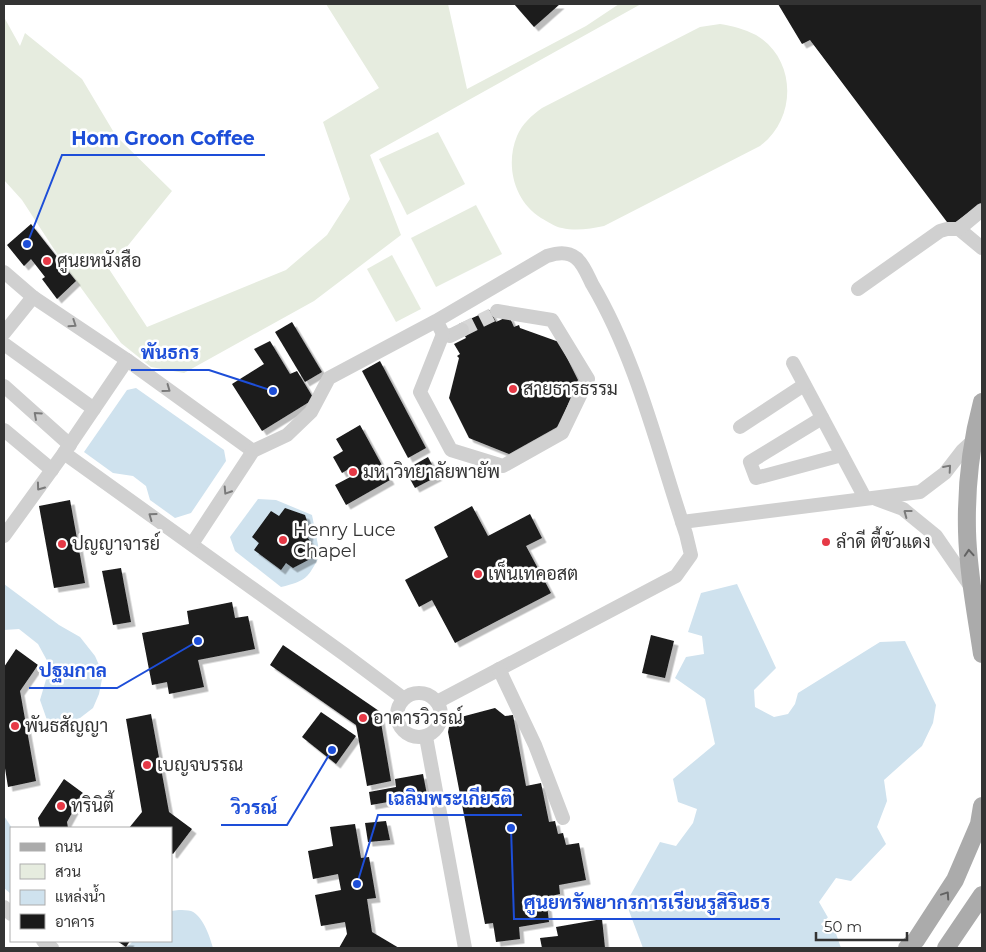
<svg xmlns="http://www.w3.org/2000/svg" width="986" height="952" viewBox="0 0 986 952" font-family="Montserrat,Sarabun,sans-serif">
  <defs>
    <filter id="shadow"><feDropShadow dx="4.5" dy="4.5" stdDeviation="0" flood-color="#0004"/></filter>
  </defs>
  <rect width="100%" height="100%" fill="#fff"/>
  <g fill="#e6ecdf">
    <polygon points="326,4 448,4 467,89 586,26 619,4 641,4 370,155 401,235 314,301 184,373 151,367 121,343 63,263 22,200 4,180 4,17 20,46 25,33 82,79 116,136 172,191 109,269 147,327 286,270 327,235 350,199 323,122 379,88"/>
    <path d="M720 24C733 26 744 29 756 35 797 59 797 119 760 146L604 226C591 229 575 231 562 228 555 227 547 221 541 218 514 201 505 165 517 136 522 124 532 115 542 108L700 27Z"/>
    <polygon points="438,132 465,184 407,215 379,159"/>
    <polygon points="476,205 502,254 436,287 411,238"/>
    <polygon points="392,255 421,309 396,322 367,269"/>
  </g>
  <g fill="#cfe2ee">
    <polygon points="136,388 224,450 226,461 191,513 175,518 150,500 146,486 133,476 113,473 84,452 127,390"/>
    <path d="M258 499 276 500 312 515 320 555C308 578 306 581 281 587L235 551 230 537Z"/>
    <polygon points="4,584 59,625 80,637 95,656 103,674 99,694 93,708 80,718 62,723 47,720 40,700 50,666 38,644 19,629 4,630"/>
    <polygon points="737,584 776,668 754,690 755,707 774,717 788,714 795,704 798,693 880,642 905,641 936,705 933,723 922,746 884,780 887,801 877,827 886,844 851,881 836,878 819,902 834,928 841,948 643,948 626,903 660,842 676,846 693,823 697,809 678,802 673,779 715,744 705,699 675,678 686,657 704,654 702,636 688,632 701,593"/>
    <polygon points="4,816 12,828 11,894 4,888"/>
    <path d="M179 910C182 910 188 910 191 911 203 916 210 937 213 948H126L133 941H171V911Z"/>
  </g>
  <g fill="#1a1a1a" filter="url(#shadow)">
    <polygon points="514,4 560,4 534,27"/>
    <polygon points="778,4 982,4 982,208 972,210 950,226 810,40 802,44"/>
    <polygon points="31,224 76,281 57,299 42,279 45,277 31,259 24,266 7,245"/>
    <polygon points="490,310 496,322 509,316 514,327 519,325 520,328 559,342 578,380 559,426 509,454 469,438 449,398 459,358 457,356 460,354 454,344 466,338 459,324"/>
    <polygon points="292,322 322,372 305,382 275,332"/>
    <polygon points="270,341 290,374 297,371 314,399 262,431 232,384 264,364 254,349"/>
    <polygon points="380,361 426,448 408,458 362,371"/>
    <polygon points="360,425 390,480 346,505 335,485 356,474 352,467 342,473 333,457 343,451 336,439"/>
    <polygon points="428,457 438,476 415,488 405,470"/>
    <polygon points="70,500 85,583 54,588 39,506"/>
    <polygon points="472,506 488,536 530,514 542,538 526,546 551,593 455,643 432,600 419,607 405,580 448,557 434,527"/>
    <polygon points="285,508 305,515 310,530 308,538 313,546 312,558 293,568 286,563 281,570 254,550 259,543 252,537 271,511 279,516"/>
    <polygon points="121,568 131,622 113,625 102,571"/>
    <polygon points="232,602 235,618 248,616 255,649 198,660 204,687 169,694 167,682 152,685 142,633 189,624 187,611"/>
    <polygon points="651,635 674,641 665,678 642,673"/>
    <polygon points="283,645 379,711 391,781 367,786 356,725 270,665"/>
    <polygon points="16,649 38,665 20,691 36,781 8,787 4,762 4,667"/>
    <polygon points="495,708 505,716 513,715 526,786 541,783 549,822 555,821 558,834 563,833 566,845 579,843 586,880 559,885 560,894 546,897 549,922 519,927 520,939 496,942 493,923 485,924 448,732 449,727 455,726 461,717"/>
    <polygon points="321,712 356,736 336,764 302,737"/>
    <polygon points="151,714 169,812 192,829 173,854 171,853 171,828 129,828 142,812 126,719"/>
    <polygon points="423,774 427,795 371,805 369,792 396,787 395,779"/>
    <polygon points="64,779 83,793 67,822 68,828 40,828 38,818"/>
    <polygon points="386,821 390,840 368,842 365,823"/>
    <polygon points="355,824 361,858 369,857 376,898 367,899 372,932 399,948 339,948 347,934 345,922 321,926 315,895 341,890 338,874 313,879 308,851 333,846 330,827"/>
    <polygon points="602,919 605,948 542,948 540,938 558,936 556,927"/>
    <polygon points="117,941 130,941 126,947"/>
  </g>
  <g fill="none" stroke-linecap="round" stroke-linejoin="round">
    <polyline stroke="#d6d6d6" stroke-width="14" stroke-dasharray="14 7" stroke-linecap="butt" points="462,330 492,315"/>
    <g stroke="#d0d0d0" stroke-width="14">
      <polyline points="959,229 982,248"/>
      <polyline points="4,272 33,297 127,360 253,451"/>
      <polyline points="858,289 940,231 947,229 959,229 982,210"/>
      <polyline points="439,326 443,334 450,336 462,330"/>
      <polyline points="4,333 33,297"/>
      <polyline points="443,334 420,392 451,450 503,466 562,433 588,379 552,320 497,311"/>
      <polyline points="4,344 94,409"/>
      <polyline points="793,363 865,498"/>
      <polyline points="4,386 70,445"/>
      <polyline points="822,418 750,462 756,478 842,455"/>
      <polyline points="740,427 804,385"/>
      <polyline points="4,430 52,470"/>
      <polyline points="64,453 344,654 403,698"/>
      <polyline points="876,499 903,509 936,536 971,587"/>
      <polyline points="682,522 920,492 945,473 962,451 974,440"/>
      <polyline points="4,536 64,453 127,360"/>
      <path d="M192 544 253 451 287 435 311 412 329 378 436 321 547 256C557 253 567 251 576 258 583 263 588 276 592 284 637 360 658 451 686 534L691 555 676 576 437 702"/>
      <polyline points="499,669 535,745 563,818"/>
      <circle cx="419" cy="715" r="22"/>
      <polyline points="426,737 465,948"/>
      <polyline points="4,907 11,914"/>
      <polyline points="43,941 52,948"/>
    </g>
    <g stroke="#ababab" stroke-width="18">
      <path d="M982 402C971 443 966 488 967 531 968 572 976 613 982 654"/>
      <polyline points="907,948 916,940 955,880 979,824 982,806"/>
      <polyline points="946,948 982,895"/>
    </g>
  </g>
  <defs><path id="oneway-chevron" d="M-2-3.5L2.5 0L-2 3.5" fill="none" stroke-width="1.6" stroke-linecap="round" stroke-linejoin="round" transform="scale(1.25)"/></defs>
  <g stroke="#7a7a7a">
    <use href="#oneway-chevron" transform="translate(73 324) rotate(34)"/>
    <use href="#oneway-chevron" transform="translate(167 389) rotate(36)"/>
    <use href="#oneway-chevron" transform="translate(37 415) rotate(-138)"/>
    <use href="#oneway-chevron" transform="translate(948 468) rotate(-49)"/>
    <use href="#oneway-chevron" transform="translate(40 487) rotate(126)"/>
    <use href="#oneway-chevron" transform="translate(227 491) rotate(123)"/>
    <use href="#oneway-chevron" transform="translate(907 513) rotate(-143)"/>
    <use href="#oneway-chevron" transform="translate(152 516) rotate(-144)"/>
  </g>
  <g stroke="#636363">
    <use href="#oneway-chevron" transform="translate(969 553) rotate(-94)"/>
    <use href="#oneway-chevron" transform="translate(946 895) rotate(-56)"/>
  </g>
  <g fill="#e63946" stroke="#fff" stroke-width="2">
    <circle cx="47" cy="261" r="5"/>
    <circle cx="513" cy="389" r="5"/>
    <circle cx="353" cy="472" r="5"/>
    <circle cx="283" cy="540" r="5"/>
    <circle cx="826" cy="542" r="5"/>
    <circle cx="62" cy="544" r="5"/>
    <circle cx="478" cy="574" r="5"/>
    <circle cx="363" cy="718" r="5"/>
    <circle cx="15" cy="726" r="5"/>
    <circle cx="147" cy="765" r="5"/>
    <circle cx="61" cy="806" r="5"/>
  </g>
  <g text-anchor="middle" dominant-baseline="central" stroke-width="5" stroke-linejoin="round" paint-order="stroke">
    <g font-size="18" fill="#333" stroke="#fff" text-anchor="start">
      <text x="57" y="261">ศูนยหนังสือ</text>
      <text x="523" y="389">สายธารธรรม</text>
      <text x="363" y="472">มหาวิทยาลัยพายัพ</text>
      <text x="293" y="530">Henry Luce<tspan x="293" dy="21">Chapel</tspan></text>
      <text x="836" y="542">ลำดี ตี้ขัวแดง</text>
      <text x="72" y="544">ปญญาจารย์</text>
      <text x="488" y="574">เพ็นเทคอสต</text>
      <text x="373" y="718">อาคารวิวรณ์</text>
      <text x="25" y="726">พันธสัญญา</text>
      <text x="157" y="765">เบญจบรรณ</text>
      <text x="71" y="806">ทรินิตี้</text>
    </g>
  </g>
  <path fill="none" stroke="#1d4ed8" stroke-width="2" d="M27 244L62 155H265M273 391L209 370H131M198 641L117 688H29M357 884L378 815H522M332 750L287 825H221M511 828L514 919H780"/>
  <g fill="#1d4ed8" stroke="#fff" stroke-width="2">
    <circle cx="27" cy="244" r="5"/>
    <circle cx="273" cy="391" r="5"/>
    <circle cx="198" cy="641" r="5"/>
    <circle cx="357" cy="884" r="5"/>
    <circle cx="332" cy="750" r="5"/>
    <circle cx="511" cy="828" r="5"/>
  </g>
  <g font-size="19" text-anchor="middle" font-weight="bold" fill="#1d4ed8" stroke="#fff" stroke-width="5" stroke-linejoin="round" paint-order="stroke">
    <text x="163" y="145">Hom Groon Coffee</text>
    <text x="170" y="359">พันธกร</text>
    <text x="73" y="677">ปฐมกาล</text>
    <text x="450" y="805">เฉลิมพระเกียรติ</text>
    <text x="254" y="814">วิวรณ์</text>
    <text x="647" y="909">ศูนยทรัพยากรการเรียนรูสิรินธร</text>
  </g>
  <rect width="986" height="952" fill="none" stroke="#333333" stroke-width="10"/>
  <rect x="10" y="827" width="162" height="115" fill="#ffffff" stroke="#adadad"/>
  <rect x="20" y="843" width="25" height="8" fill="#ababab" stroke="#adadad"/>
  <text x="55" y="852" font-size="15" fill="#333333">ถนน</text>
  <rect x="20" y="864" width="25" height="15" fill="#e6ecdf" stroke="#adadad"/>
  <text x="55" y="877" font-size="15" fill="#333333">สวน</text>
  <rect x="20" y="890" width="25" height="15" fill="#cfe2ee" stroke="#adadad"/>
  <text x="55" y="902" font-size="15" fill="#333333">แหล่งน้ำ</text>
  <rect x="20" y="914" width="25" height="15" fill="#1a1a1a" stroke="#adadad"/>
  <text x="55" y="927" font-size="15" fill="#333333">อาคาร</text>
  <path d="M816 932v8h91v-8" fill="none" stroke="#333333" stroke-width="2.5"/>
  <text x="824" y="932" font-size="15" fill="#333333" stroke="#ffffff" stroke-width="4" paint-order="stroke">50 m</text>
</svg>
